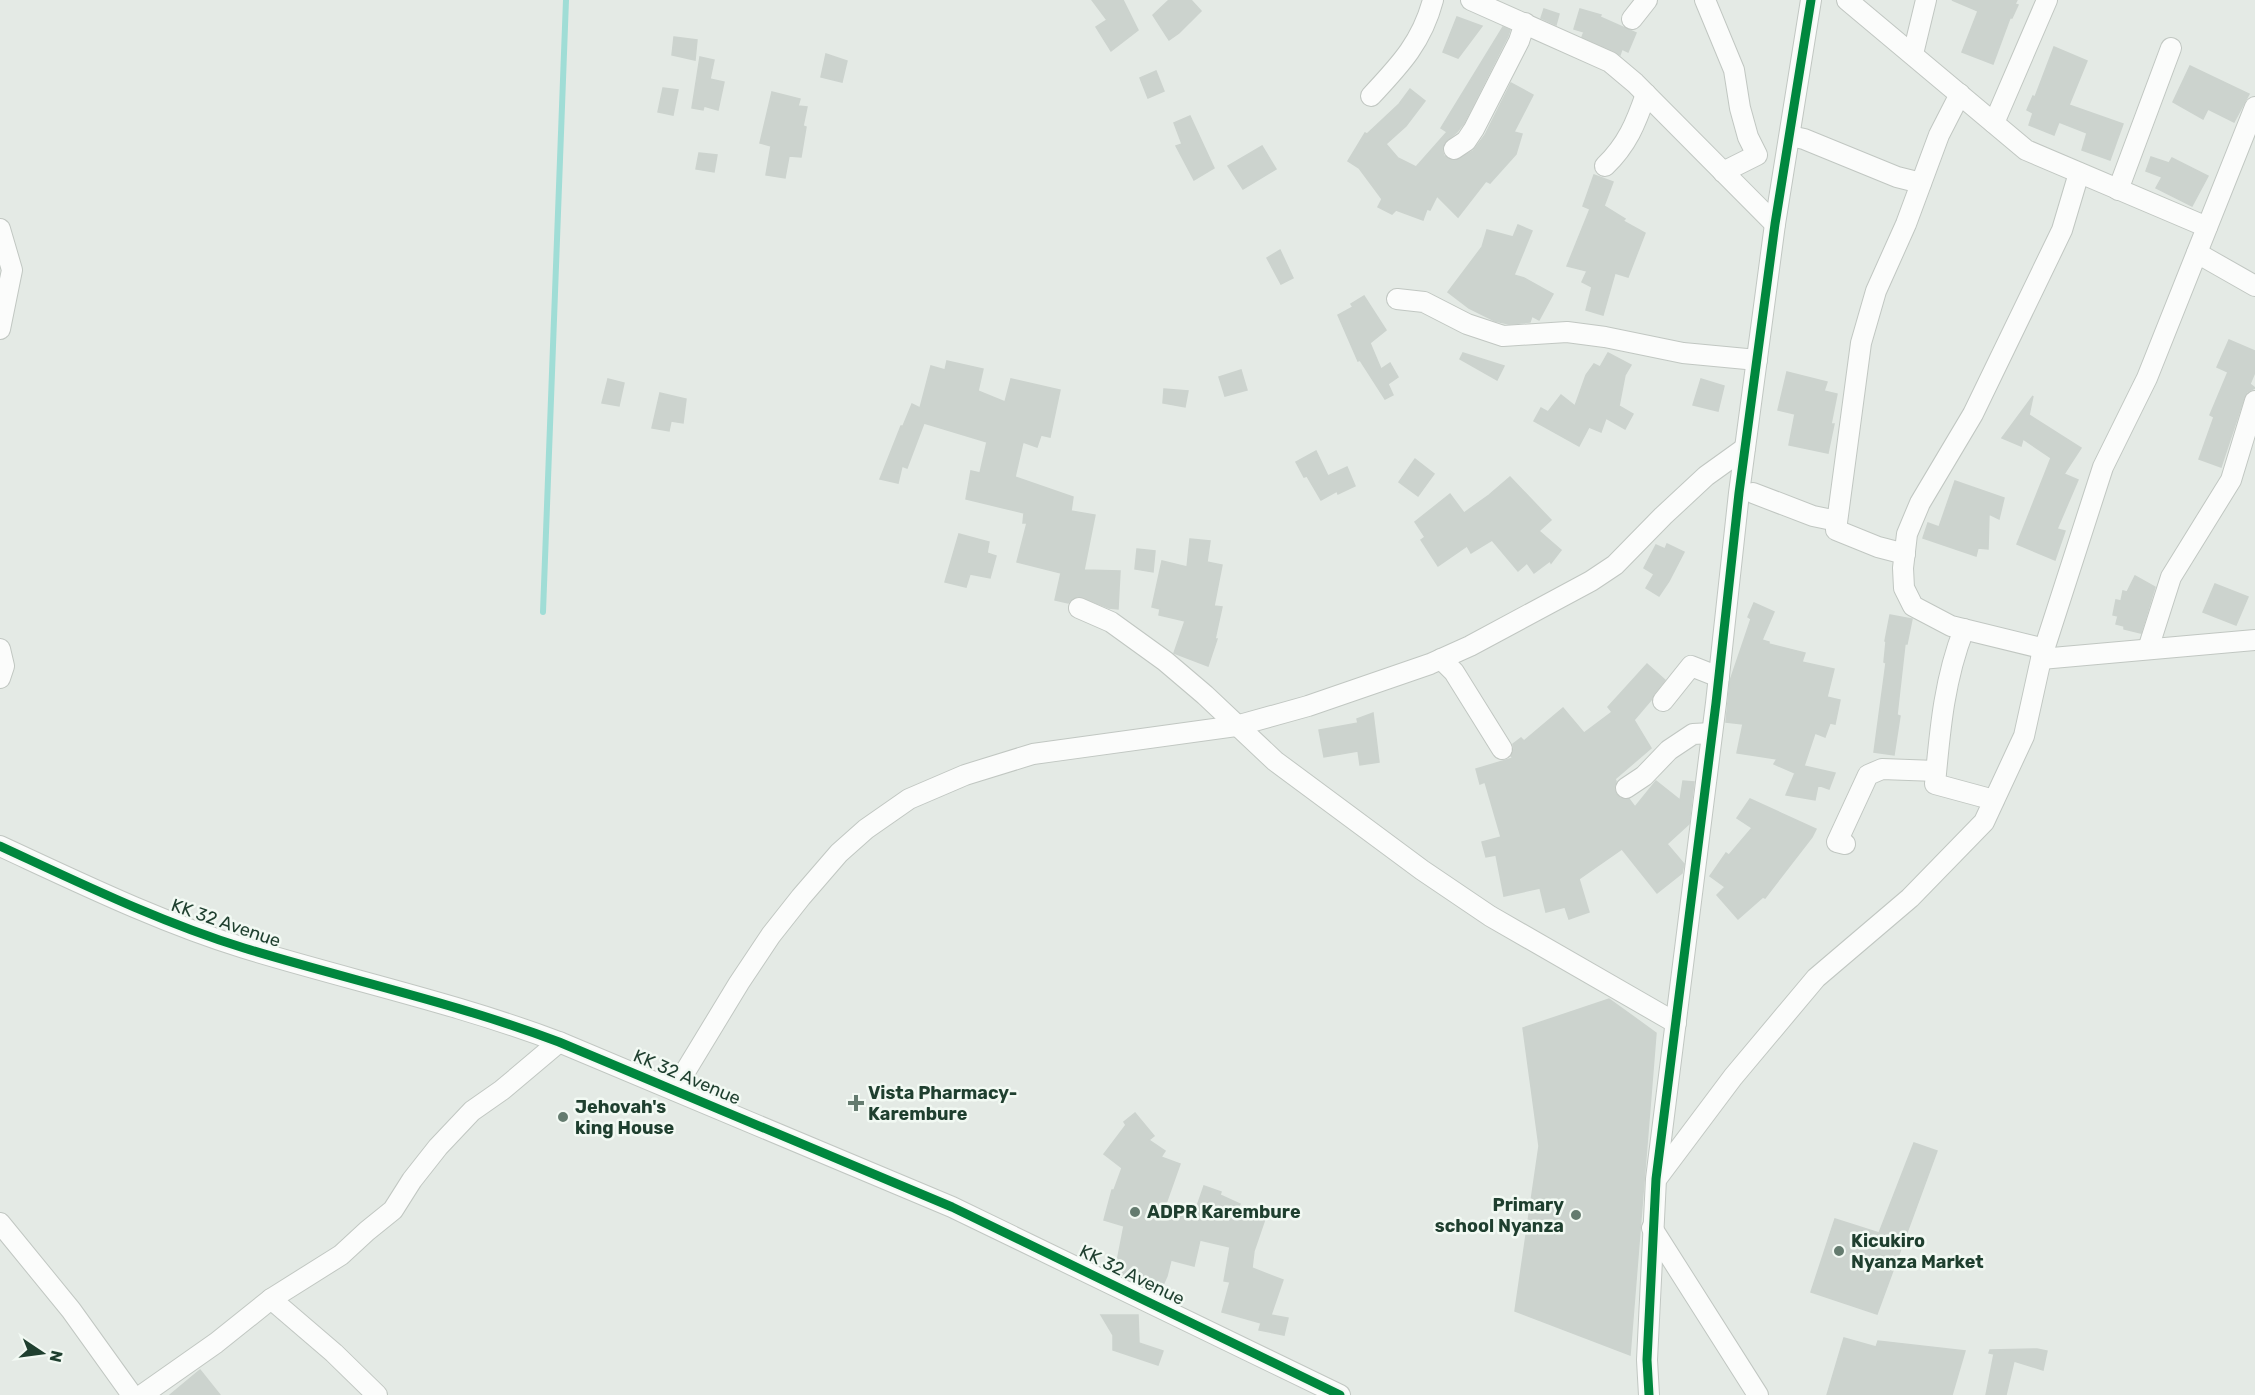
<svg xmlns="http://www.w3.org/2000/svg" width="2255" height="1395" viewBox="0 0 2255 1395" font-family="Rubik,sans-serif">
  <rect width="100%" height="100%" fill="#e4eae5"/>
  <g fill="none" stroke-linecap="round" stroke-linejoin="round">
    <polyline stroke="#a0ddd6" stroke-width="6" points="543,612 566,0"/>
  </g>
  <g fill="#ccd3ce" stroke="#ccd3ce" stroke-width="1.5">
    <polygon points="1092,0 1123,0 1138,30 1111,51 1096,27 1107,20"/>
    <polygon points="1169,0 1191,0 1201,11 1179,33 1169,40 1153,15"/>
    <polygon points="1952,0 2017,0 2015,4 2018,5 2012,18 2010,18 1993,64 1962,52 1978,11"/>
    <polygon points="1544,9 1559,14 1556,25 1541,18"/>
    <polygon points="1580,9 1601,15 1600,17 1636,33 1628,52 1622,49 1620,55 1582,37 1584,32 1574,29"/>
    <polygon points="1457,17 1482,26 1458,58 1443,52"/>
    <polygon points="1503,27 1510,30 1508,36 1464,123 1457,132 1444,143 1442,150 1444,156 1454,161 1473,151 1485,135 1511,83 1533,95 1514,132 1522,134 1516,154 1490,183 1486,181 1458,217 1437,196 1430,210 1427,209 1423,220 1396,210 1392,214 1378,207 1382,199 1359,168 1348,161 1365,133 1367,134 1399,104 1410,89 1425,101 1406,126 1386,144 1398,158 1416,167 1447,132 1441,128"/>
    <polygon points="674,37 697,40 695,60 672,55"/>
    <polygon points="2054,47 2087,61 2069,105 2123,124 2110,160 2082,150 2087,133 2059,122 2054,135 2029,125 2033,113 2027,110 2033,96 2035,97"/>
    <polygon points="826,54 847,61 842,82 821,77"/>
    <polygon points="700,57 714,60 710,79 724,82 718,110 704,106 703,110 692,108"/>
    <polygon points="2190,66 2249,94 2234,122 2208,109 2203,119 2173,102"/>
    <polygon points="1156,71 1164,91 1148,98 1140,78"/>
    <polygon points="663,88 678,90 673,115 658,112"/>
    <polygon points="772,92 800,99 798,106 807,107 803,126 806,127 801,157 789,156 785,178 766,175 771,146 760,143"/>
    <polygon points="1190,116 1214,168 1194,180 1176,146 1182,144 1174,123"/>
    <polygon points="1262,146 1276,169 1243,189 1228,166"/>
    <polygon points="699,153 717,155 714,172 696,169"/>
    <polygon points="2151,157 2169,163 2172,158 2208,176 2192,206 2156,188 2162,177 2146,171"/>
    <polygon points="1594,175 1613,182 1604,206 1625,219 1623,221 1645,233 1628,277 1615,273 1603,315 1586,310 1592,287 1582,282 1587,271 1567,266 1590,209 1583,206"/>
    <polygon points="1518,225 1532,231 1514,275 1524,278 1553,294 1539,320 1532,316 1530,322 1509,324 1495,321 1469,308 1448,292 1482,247 1487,230 1513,237"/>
    <polygon points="1280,250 1293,278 1281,284 1267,258"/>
    <polygon points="1364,296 1386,330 1370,343 1381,369 1390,363 1398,377 1388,384 1393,395 1385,399 1360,360 1358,361 1338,315 1353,307 1351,304"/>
    <polygon points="2229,340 2255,351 2255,372 2250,384 2255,388 2247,392 2244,398 2221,467 2199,459 2214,417 2210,415 2228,372 2217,367"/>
    <polygon points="1463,353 1504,366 1497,380 1460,359"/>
    <polygon points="1608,353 1631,365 1625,375 1619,406 1633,414 1625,429 1606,418 1601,432 1589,427 1579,446 1534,421 1541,408 1548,412 1561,395 1575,406 1586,375 1594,364 1600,367"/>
    <polygon points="947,361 983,369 978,391 1005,402 1011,379 1060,390 1050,437 1041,435 1037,447 1023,442 1015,477 1073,497 1071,511 1095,515 1084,570 1120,571 1118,609 1109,608 1078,596 1068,603 1055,600 1061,573 1017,562 1027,523 1023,523 1024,513 966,499 971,471 980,473 987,442 924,423 907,468 902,466 898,483 880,479 901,426 903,426 912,404 920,408 931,366 945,370"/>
    <polygon points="1241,370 1247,390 1225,396 1219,377"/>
    <polygon points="1787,372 1827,382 1824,391 1837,394 1831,424 1834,424 1828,453 1789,445 1795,414 1778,410"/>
    <polygon points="608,379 624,383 619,406 602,403"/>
    <polygon points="1701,379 1724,386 1718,411 1693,405"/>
    <polygon points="1164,389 1188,391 1185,407 1163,403"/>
    <polygon points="660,393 686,399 683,423 671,421 669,431 652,428"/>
    <polygon points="2033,396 2029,415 2081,448 2064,474 2078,480 2057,529 2065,531 2055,560 2017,544 2051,458 2023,439 2021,446 2002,438"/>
    <polygon points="1316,451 1328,476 1347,467 1355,486 1338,494 1337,491 1321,500 1307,476 1304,477 1296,462"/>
    <polygon points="1415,459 1434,474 1418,496 1399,482"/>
    <polygon points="1510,477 1551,520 1539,531 1561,550 1551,563 1550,561 1534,573 1527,563 1518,571 1492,540 1471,553 1467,546 1438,566 1421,540 1425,537 1415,522 1450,494 1464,513 1489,495"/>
    <polygon points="1955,481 2004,498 1999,519 1989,514 1988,549 1978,548 1976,556 1923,538 1928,523 1939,527"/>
    <polygon points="959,534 989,542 987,553 996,556 990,578 970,574 966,587 945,582"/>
    <polygon points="1190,539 1210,541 1207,562 1222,565 1214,606 1222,607 1215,639 1217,639 1208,666 1174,653 1185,621 1159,615 1160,609 1152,607 1162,561 1187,567"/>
    <polygon points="1667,544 1684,552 1669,581 1659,596 1646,588 1654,574 1644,568 1656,545 1665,549"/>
    <polygon points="1137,549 1155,551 1153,572 1135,569"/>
    <polygon points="2135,576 2155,587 2141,633 2124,629 2124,626 2116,624 2118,616 2113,615 2116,600 2121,601 2123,591 2127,592"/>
    <polygon points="2215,584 2248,597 2236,625 2203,612"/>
    <polygon points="1754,603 1774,612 1762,640 1769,642 1769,644 1805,653 1802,662 1834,669 1827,697 1840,700 1835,724 1830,723 1825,737 1815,733 1804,766 1835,773 1829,789 1818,785 1815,800 1786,795 1795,773 1774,764 1777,759 1737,753 1743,724 1726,722 1730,681 1751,619 1748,617"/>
    <polygon points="1890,615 1912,619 1907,644 1905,644 1897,715 1900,716 1894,755 1874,752 1886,663 1884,662 1886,642 1885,641"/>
    <polygon points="1647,664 1665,680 1654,694 1651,700 1634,720 1651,748 1615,779 1616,781 1614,789 1620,798 1629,799 1635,807 1656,781 1680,800 1683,781 1694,782 1689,824 1667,844 1684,864 1682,873 1657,893 1622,849 1579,879 1589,912 1569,919 1565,907 1546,912 1540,888 1504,896 1496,855 1486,857 1482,842 1501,837 1485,782 1480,784 1476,769 1513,758 1511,756 1514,749 1513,744 1521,738 1524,741 1563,708 1584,733 1612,712 1608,707"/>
    <polygon points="1373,713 1379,762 1360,765 1358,751 1324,757 1319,730 1358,723 1357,719"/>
    <polygon points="1750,799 1816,829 1812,837 1765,898 1763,897 1738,919 1717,895 1725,887 1710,876 1726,853 1729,855 1752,828 1737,818"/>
    <polygon points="1609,999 1656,1033 1630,1355 1515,1311 1539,1146 1523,1028"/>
    <polygon points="1135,1113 1154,1136 1149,1140 1165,1151 1161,1157 1180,1164 1163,1212 1193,1218 1204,1186 1221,1192 1220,1195 1240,1204 1238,1207 1266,1216 1254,1251 1252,1268 1283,1280 1271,1315 1288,1318 1284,1335 1259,1330 1261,1323 1222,1312 1230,1282 1224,1281 1230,1247 1200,1240 1194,1266 1171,1260 1167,1276 1159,1294 1115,1272 1124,1226 1104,1220 1112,1190 1114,1190 1122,1168 1104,1154 1126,1125 1124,1122"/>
    <polygon points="1914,1143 1937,1151 1877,1314 1811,1292 1835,1219 1879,1233"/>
    <polygon points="1101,1315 1138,1315 1139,1343 1163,1351 1158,1365 1113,1350 1113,1335"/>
    <polygon points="1844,1338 1876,1347 1878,1341 1965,1351 1952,1395 1827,1395"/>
    <polygon points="2037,1349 2047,1351 2043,1370 2014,1361 2006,1395 1986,1395 1994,1354 1989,1353 1990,1350"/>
    <polygon points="200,1370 220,1395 170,1395"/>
  </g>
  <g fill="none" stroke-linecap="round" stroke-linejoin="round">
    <defs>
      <g id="minor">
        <polyline points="1471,0 1610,62 1635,83 1775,224"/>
        <polyline points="1705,0 1734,70 1740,108 1748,137 1757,155 1723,172"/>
        <polyline points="1847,0 2026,150 2207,227"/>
        <polyline points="1632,19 1647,0"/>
        <polyline points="1913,54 1926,0"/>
        <path d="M1371 96C1400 65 1422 42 1433 0"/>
        <polyline points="1994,123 2047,0"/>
        <polyline points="1790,136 1804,139 1897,177 1921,183"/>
        <polyline points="1454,149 1466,141 1474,129 1519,41 1525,23"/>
        <path d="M1605 166C1627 145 1636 123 1646 94"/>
        <polyline points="2118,190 2171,48"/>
        <polyline points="0,229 12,270 0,329"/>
        <polyline points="2197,253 2255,286"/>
        <polyline points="1397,299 1424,302 1467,324 1503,336 1567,332 1605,337 1683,353 1757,360"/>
        <polyline points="1753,493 1813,516 1837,521"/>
        <polyline points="1905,554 1878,547 1836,530 1861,343 1876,291 1906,224 1939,135 1960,94"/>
        <polyline points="1079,608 1111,622 1165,661 1205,695 1275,761 1422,870 1490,916 1676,1023"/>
        <path d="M1964 629C1944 680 1940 730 1935 784L1994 800"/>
        <polyline points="0,649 4,666 0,678"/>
        <polyline points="2045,649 1951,626 1913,606 1904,588 1903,568 1907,534 1920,503 1973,414 2062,230 2079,173"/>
        <polyline points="2148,649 2171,577 2231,480 2255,401"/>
        <polyline points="1441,659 1454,672 1502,749"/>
        <polyline points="2041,659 2255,640"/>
        <polyline points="1663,701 1691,666 1719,677"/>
        <polyline points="1626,788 1644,776 1669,750 1693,734 1712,733"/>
        <polyline points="1845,844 1837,842 1868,775 1882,769 1936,771"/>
        <path d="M0 846C80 883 160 922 244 948 349 980 456 1003 559 1042L952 1207 1340 1395"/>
        <polyline points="674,1090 739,983 771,935 801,897 839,853 866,829 909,799 965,775 1033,754 1236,726 1308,706 1430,664 1470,646 1591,581 1615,565 1663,516 1706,476 1745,448"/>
        <polyline points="1658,1177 1733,1077 1816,978 1910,898 1984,822 2024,736 2041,659 2103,467 2147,378 2255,107"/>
        <polyline points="0,1223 71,1310 132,1395"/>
        <polyline points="1652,1228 1758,1395"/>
        <polyline points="271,1299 334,1353 377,1395"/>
        <polyline points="142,1395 216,1343 271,1299 341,1255 367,1231 393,1210 412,1180 438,1147 472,1111 502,1090 559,1042"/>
        <polyline points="1649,1395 1647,1360 1656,1179 1716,703 1739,493 1775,224 1811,0"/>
      </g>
    </defs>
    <use href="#minor" stroke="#c1c7c2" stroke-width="22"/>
    <use href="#minor" stroke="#fbfcfb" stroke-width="20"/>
    <defs>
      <g id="cycleway">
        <path d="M0 846C80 883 160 922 244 948 349 980 456 1003 559 1042L952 1207 1340 1395"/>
        <polyline points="1649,1395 1647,1360 1656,1179 1716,703 1739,493 1775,224 1811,0"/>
      </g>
    </defs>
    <use href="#cycleway" stroke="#f2f9f3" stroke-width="13"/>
    <use href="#cycleway" stroke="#00873e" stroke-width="9"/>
  </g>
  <g fill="#647b6f" stroke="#f2f9f3" stroke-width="2">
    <path d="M853 1094h6v6h6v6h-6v6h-6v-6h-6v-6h6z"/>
    <circle cx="563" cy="1117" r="6"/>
    <circle cx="1135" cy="1212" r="6"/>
    <circle cx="1576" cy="1215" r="6"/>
    <circle cx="1839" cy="1251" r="6"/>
  </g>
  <g text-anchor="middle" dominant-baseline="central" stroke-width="5" stroke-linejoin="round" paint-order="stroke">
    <g font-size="18" fill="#1f3f2f" stroke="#f2f9f3">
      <text transform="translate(226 923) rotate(19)">KK 32 Avenue</text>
      <text transform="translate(687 1077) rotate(23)">KK 32 Avenue</text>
      <text transform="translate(1132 1275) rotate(26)">KK 32 Avenue</text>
    </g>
    <g font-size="18" font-weight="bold" fill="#1f3f2f" stroke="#f2f9f3" text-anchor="start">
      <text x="868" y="1093">Vista Pharmacy-<tspan x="868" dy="21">Karembure</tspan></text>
      <text x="575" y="1107">Jehovah's<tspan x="575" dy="21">king House</tspan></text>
      <text x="1564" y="1205" text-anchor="end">Primary<tspan x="1564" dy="21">school Nyanza</tspan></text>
      <text x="1147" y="1212">ADPR Karembure</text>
      <text x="1851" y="1241">Kicukiro<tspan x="1851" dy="21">Nyanza Market</tspan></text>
    </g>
  </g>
  <g transform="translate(42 1353) rotate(103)" stroke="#f2f9f3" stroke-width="4.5" paint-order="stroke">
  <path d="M0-4.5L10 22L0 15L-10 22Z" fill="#1f3f2f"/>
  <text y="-9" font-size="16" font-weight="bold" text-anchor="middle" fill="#1f3f2f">N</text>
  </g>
</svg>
